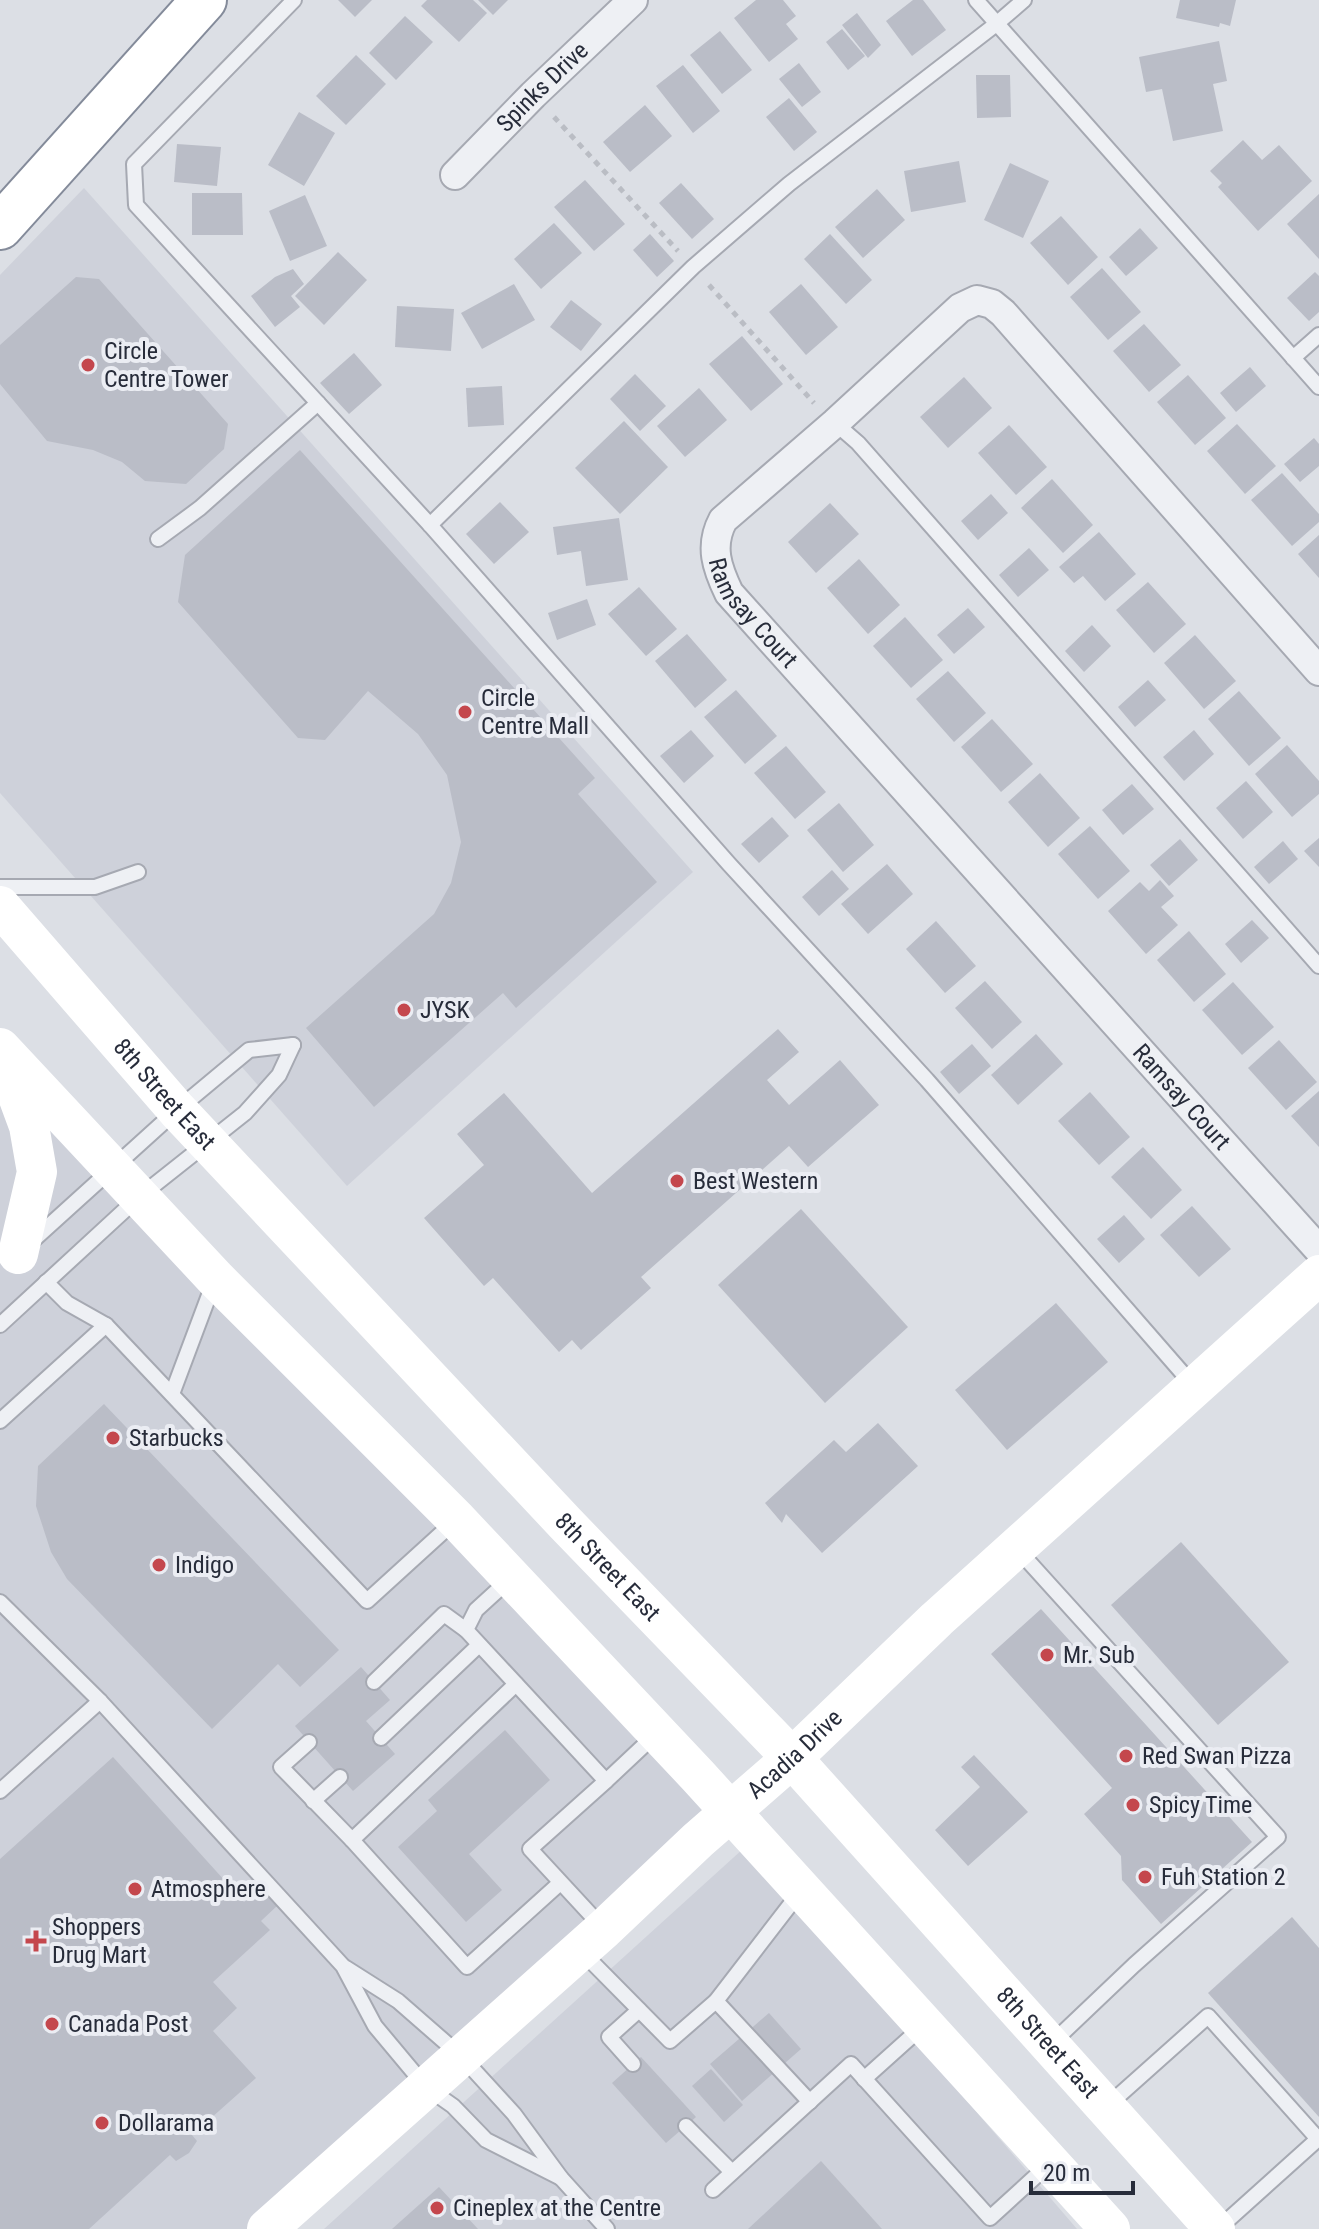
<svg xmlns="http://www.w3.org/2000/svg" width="1319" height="2229" viewBox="0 0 1319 2229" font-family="'Roboto Condensed',sans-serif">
  <rect width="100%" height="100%" fill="#dcdfe5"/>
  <g fill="#ced1da">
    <polygon points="84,188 693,872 347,1186 0,793 0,275"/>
    <polygon points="0,1064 730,1813 267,2229 0,2229"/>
    <polygon points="755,1838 777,1880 1077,2229 324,2229"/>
  </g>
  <g fill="#babdc7">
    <polygon points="338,0 372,0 355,17"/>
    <polygon points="427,0 473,0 487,13 459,42 421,6"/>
    <polygon points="478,0 508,0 493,15"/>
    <polygon points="756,0 783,0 796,16 786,24 798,39 769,62 734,18"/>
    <polygon points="913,0 923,0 946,30 912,56 886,21"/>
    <polygon points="1180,0 1236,0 1230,26 1220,23 1219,27 1176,18"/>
    <polygon points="857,13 881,45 868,58 842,25"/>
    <polygon points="405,16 433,42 396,80 369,53"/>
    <polygon points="842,29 865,56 848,70 826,42"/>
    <polygon points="720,31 752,70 722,94 690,55"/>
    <polygon points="1219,41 1227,81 1213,84 1223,131 1173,141 1162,89 1146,92 1139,57"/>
    <polygon points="356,55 386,84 346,125 316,96"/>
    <polygon points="799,63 821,92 802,107 779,79"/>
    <polygon points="683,65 720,111 693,133 656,86"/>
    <polygon points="976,75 1010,75 1011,117 977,118"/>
    <polygon points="789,98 817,132 794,151 766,117"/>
    <polygon points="645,105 672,136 630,172 603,142"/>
    <polygon points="299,112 335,133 304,186 268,165"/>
    <polygon points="1243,140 1262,160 1279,145 1312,181 1258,231 1218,187 1222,183 1210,171"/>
    <polygon points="177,144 221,147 217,186 174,182"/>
    <polygon points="959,161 966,202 911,212 904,171"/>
    <polygon points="1010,163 1049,181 1023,238 984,220"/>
    <polygon points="585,180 625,224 594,251 554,207"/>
    <polygon points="681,183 714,219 692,239 659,203"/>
    <polygon points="877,189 905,220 863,258 835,227"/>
    <polygon points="192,193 242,193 243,235 192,235"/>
    <polygon points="1319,194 1319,259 1287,224"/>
    <polygon points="305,195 327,246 290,261 269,211"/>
    <polygon points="1061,216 1098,257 1068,285 1030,243"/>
    <polygon points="554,223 582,253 541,289 514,259"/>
    <polygon points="1140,228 1158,248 1126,276 1109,257"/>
    <polygon points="650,234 674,261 657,277 633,250"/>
    <polygon points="830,234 872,280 846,304 804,259"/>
    <polygon points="338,252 367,280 324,325 295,296"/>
    <polygon points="1102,268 1141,312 1108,340 1070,297"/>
    <polygon points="293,269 304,284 291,296 300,307 275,327 251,296 275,277"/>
    <polygon points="1315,272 1319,276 1319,312 1309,321 1287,298"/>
    <polygon points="76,277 99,279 228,424 224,449 186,484 145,481 122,462 93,450 47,441 0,384 0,345"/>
    <polygon points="514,284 535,320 482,349 461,313"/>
    <polygon points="801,284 838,327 806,355 769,312"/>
    <polygon points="571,300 602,324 581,351 550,327"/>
    <polygon points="397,306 454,309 451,351 395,347"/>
    <polygon points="1144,324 1181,365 1149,392 1113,351"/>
    <polygon points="742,336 783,384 751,411 709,364"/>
    <polygon points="354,353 382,385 349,414 320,383"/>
    <polygon points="1250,367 1266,386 1236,412 1220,393"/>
    <polygon points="635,374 666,406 640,431 610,399"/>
    <polygon points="1188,375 1226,418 1195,445 1157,402"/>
    <polygon points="964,377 992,408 948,448 920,417"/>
    <polygon points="502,386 504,425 468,427 466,388"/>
    <polygon points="699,388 727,420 685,457 657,426"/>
    <polygon points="624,421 668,467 620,514 575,468"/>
    <polygon points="1237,424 1276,466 1245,494 1207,451"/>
    <polygon points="1009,425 1047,467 1016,495 978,453"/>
    <polygon points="1314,438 1319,444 1319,466 1300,482 1284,464"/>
    <polygon points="300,450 595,778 578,794 657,882 516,1008 503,993 374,1107 306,1028 434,914 451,883 461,842 447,775 418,734 368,691 325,740 298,738 178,602 185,555"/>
    <polygon points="1282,473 1319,514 1319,522 1292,546 1251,500"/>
    <polygon points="1052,479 1093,525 1063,553 1021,508"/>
    <polygon points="991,494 1008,513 978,540 961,521"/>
    <polygon points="500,502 529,532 494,564 466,534"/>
    <polygon points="830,503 859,534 816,573 788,542"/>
    <polygon points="619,518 628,580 586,586 581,551 557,555 553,527"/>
    <polygon points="1099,532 1136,574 1105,601 1083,576 1074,583 1059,567"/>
    <polygon points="1319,535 1319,578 1298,554"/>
    <polygon points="1029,548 1049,570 1018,597 999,575"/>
    <polygon points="859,559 900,605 868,634 827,588"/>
    <polygon points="1148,582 1186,624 1154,653 1116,610"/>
    <polygon points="639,587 677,629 646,656 608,614"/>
    <polygon points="587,599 596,625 557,640 548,613"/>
    <polygon points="968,608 985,627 954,654 937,635"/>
    <polygon points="905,617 943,660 911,688 873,646"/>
    <polygon points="1092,625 1111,646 1084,672 1065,651"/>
    <polygon points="687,634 727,680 695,708 655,661"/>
    <polygon points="1195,635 1236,681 1204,709 1164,663"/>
    <polygon points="948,671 986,713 954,742 916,699"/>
    <polygon points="1148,680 1166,700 1135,727 1118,707"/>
    <polygon points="736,690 777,736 745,764 704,717"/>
    <polygon points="1239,691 1281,738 1249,766 1208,719"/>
    <polygon points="992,719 1033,764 1001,792 961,747"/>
    <polygon points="691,730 714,756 684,783 660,756"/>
    <polygon points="1194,730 1214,754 1184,781 1163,757"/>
    <polygon points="1287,745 1319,781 1319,794 1292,817 1255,774"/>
    <polygon points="786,746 826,792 795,819 754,773"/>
    <polygon points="1040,773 1080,818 1048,847 1008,802"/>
    <polygon points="1246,781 1273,812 1243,839 1216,808"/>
    <polygon points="1132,784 1154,809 1123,835 1102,810"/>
    <polygon points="839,803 874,845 843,872 807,830"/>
    <polygon points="772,817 789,836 759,863 741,844"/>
    <polygon points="1090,826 1130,871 1098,899 1058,854"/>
    <polygon points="1319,838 1319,867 1304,851"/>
    <polygon points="1180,839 1198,860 1169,886 1150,865"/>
    <polygon points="1283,841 1298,859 1269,884 1254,867"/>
    <polygon points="887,864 913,894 868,934 841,904"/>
    <polygon points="832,870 849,889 819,916 802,897"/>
    <polygon points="1160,880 1174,896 1161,907 1178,925 1146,954 1108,911 1140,882 1149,891"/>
    <polygon points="1252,920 1269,938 1241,963 1225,944"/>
    <polygon points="936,921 976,966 945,993 906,949"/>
    <polygon points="1189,931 1226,974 1194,1002 1157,960"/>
    <polygon points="985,981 1022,1022 992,1049 955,1008"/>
    <polygon points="1233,982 1274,1027 1242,1055 1202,1010"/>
    <polygon points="778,1029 799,1052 767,1080 789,1105 840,1060 879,1105 808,1167 789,1146 641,1277 651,1288 581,1350 572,1340 559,1352 493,1278 484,1286 424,1218 484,1165 457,1134 504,1093 592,1193"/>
    <polygon points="1036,1034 1063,1064 1018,1105 991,1075"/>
    <polygon points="1279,1040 1317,1082 1286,1110 1248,1068"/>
    <polygon points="972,1044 991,1066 959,1094 940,1072"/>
    <polygon points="1319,1091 1319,1147 1291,1116"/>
    <polygon points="1090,1092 1130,1137 1099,1165 1058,1121"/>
    <polygon points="1143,1147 1182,1190 1151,1219 1111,1177"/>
    <polygon points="1192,1206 1231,1249 1199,1277 1160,1235"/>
    <polygon points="801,1209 908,1327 825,1403 718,1285"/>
    <polygon points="1124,1215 1145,1239 1119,1263 1097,1239"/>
    <polygon points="1056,1303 1108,1362 1007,1450 955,1390"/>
    <polygon points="104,1404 339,1650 300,1687 278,1664 212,1729 67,1579 51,1552 36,1506 38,1466"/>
    <polygon points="878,1423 918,1466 822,1553 786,1514 782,1523 765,1503 834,1440 846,1452"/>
    <polygon points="1181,1542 1289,1662 1218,1725 1111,1605"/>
    <polygon points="1041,1609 1252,1842 1161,1924 1122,1880 1121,1856 1084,1814 1112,1788 991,1654"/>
    <polygon points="361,1667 390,1700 366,1721 395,1754 353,1791 295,1726"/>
    <polygon points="505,1730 550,1780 469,1854 502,1890 466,1922 398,1847 437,1811 428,1800"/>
    <polygon points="974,1755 1028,1812 968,1866 935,1830 980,1787 961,1767"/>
    <polygon points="113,1757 244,1902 261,1886 278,1905 261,1921 270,1930 213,1982 237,2008 213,2031 256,2078 192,2135 197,2141 189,2153 176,2161 170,2155 89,2229 0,2229 0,1859"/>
    <polygon points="1292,1917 1319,1948 1319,2117 1208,1993"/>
    <polygon points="769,2013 801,2049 742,2101 710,2064"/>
    <polygon points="641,2057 696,2117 666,2143 612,2083"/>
    <polygon points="711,2069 743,2105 724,2122 692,2086"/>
    <polygon points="821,2161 882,2229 748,2229"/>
    <polygon points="439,2187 478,2229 392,2229"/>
  </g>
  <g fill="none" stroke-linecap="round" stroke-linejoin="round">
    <defs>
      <g id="lane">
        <polyline points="294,0 134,164 136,205 430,525 729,864 927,1080 1192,1384"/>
        <polyline points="976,0 1319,387"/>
        <polyline points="1293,358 1319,335"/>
        <polyline points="835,423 858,443 1319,966"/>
        <polyline points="430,525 693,267 789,184 995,25 1024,0"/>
        <polyline points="158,539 200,508 318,403"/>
        <polyline points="0,887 95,887 138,872"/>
        <polyline points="30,1243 177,1110 249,1050 293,1045"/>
        <polyline points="46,1282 67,1303 106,1325 367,1601 456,1520"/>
        <polyline points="0,1325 139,1197 245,1113 279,1075 293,1045"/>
        <polyline points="172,1394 214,1282"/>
        <polyline points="0,1421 106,1325"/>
        <polyline points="1019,1551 1278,1837 1134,1965 1053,2042"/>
        <polyline points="510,1579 476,1610 466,1630 606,1781 530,1849 603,1928"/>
        <polyline points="0,1602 100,1701 343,1966 375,2026 426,2087 453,2106 486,2140 561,2178"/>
        <polyline points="374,1682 444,1614 466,1630"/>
        <polyline points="381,1738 479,1645"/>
        <polyline points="309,1742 281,1767 352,1840 467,1967 560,1883"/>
        <polyline points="606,1781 655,1735"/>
        <polyline points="0,1791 100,1701"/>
        <polyline points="313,1801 340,1777"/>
        <polyline points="352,1840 516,1684"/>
        <polyline points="583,1953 670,2041 716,2001 800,1892"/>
        <polyline points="346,1968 398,2001 461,2056 514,2114 561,2178 607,2229"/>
        <polyline points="716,2001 810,2102"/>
        <polyline points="633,2064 609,2037 639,2010"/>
        <polyline points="864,2079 923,2026"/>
        <polyline points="1106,2107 1208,2016 1318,2139 1219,2228"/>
        <polyline points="686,2126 732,2172"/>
        <polyline points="713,2190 851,2064 990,2218 1047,2166"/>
      </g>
      <g id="street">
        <path id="s1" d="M455 175 533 95 633 0"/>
        <path id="s2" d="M1319 671 1003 313 992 304 977 300 960 308 835 423 723 520C709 546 717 568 729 593L1319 1250"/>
      </g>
      <polyline id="highway" points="0,227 204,0"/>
    </defs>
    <use href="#lane" stroke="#a6a9b2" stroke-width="18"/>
    <use href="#street" stroke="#a6a9b2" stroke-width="32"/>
    <use href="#highway" stroke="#848b9a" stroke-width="48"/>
    <g stroke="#babdc4" stroke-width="5" stroke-dasharray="6 6" stroke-linecap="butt">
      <polyline points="554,117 678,251"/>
      <polyline points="709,285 814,403"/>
    </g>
    <use href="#lane" stroke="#eef0f4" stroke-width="14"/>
    <use href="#street" stroke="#eef0f4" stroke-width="28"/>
    <g stroke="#fff" stroke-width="40">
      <path id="s3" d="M0 906 177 1110 565 1523 792 1758 1215 2229"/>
      <polyline points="0,1048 215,1278 457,1520 698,1776 1110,2229"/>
      <polyline points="6,1064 29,1126 37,1172 18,1254"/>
      <path id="s4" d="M267 2229 604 1929 698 1840 792 1758 937 1619 1319 1275"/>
    </g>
    <use href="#highway" stroke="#fff" stroke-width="44"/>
  </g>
  <g fill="#c4474d" stroke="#ebedf3" stroke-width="3">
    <circle cx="88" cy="365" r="8"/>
    <circle cx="465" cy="712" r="8"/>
    <circle cx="404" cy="1010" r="8"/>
    <circle cx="677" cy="1181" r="8"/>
    <circle cx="113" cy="1438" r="8"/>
    <circle cx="159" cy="1565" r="8"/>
    <circle cx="1047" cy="1655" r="8"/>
    <circle cx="1126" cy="1756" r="8"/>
    <circle cx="1133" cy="1805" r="8"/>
    <circle cx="1145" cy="1877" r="8"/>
    <circle cx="135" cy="1889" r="8"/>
    <path d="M32 1929h8v8h8v8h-8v8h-8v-8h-8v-8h8z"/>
    <circle cx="52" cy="2024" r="8"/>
    <circle cx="102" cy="2123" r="8"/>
    <circle cx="437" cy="2208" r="8"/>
  </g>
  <g text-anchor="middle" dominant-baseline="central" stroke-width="8" stroke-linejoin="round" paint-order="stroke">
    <g font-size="24" fill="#272c3a" stroke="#ebedf3">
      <text stroke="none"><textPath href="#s1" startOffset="124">Spinks Drive</textPath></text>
      <text stroke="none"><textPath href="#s2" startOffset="950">Ramsay Court</textPath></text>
      <text stroke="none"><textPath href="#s3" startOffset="250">8th Street East</textPath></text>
      <text stroke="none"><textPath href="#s2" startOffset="1598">Ramsay Court</textPath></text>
      <text stroke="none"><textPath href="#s3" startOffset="898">8th Street East</textPath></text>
      <text stroke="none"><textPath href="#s4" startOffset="710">Acadia Drive</textPath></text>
      <text stroke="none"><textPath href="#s3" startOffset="1546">8th Street East</textPath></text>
    </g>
    <g font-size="24" fill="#272c3a" stroke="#ebedf3" text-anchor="start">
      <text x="104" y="351">Circle<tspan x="104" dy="28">Centre Tower</tspan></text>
      <text x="481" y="698">Circle<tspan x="481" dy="28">Centre Mall</tspan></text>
      <text x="420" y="1010">JYSK</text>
      <text x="693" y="1181">Best Western</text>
      <text x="129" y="1438">Starbucks</text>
      <text x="175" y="1565">Indigo</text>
      <text x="1063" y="1655">Mr. Sub</text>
      <text x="1142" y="1756">Red Swan Pizza</text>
      <text x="1149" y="1805">Spicy Time</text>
      <text x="1161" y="1877">Fuh Station 2</text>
      <text x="151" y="1889">Atmosphere</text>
      <text x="52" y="1927">Shoppers<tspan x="52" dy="28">Drug Mart</tspan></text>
      <text x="68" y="2024">Canada Post</text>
      <text x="118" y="2123">Dollarama</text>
      <text x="453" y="2208">Cineplex at the Centre</text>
    </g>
  </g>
  <path d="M1031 2181v12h102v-12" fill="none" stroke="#272c3a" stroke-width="4"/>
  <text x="1043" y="2181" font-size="24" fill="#272c3a" stroke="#ebedf3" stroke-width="6" paint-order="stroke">20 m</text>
</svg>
